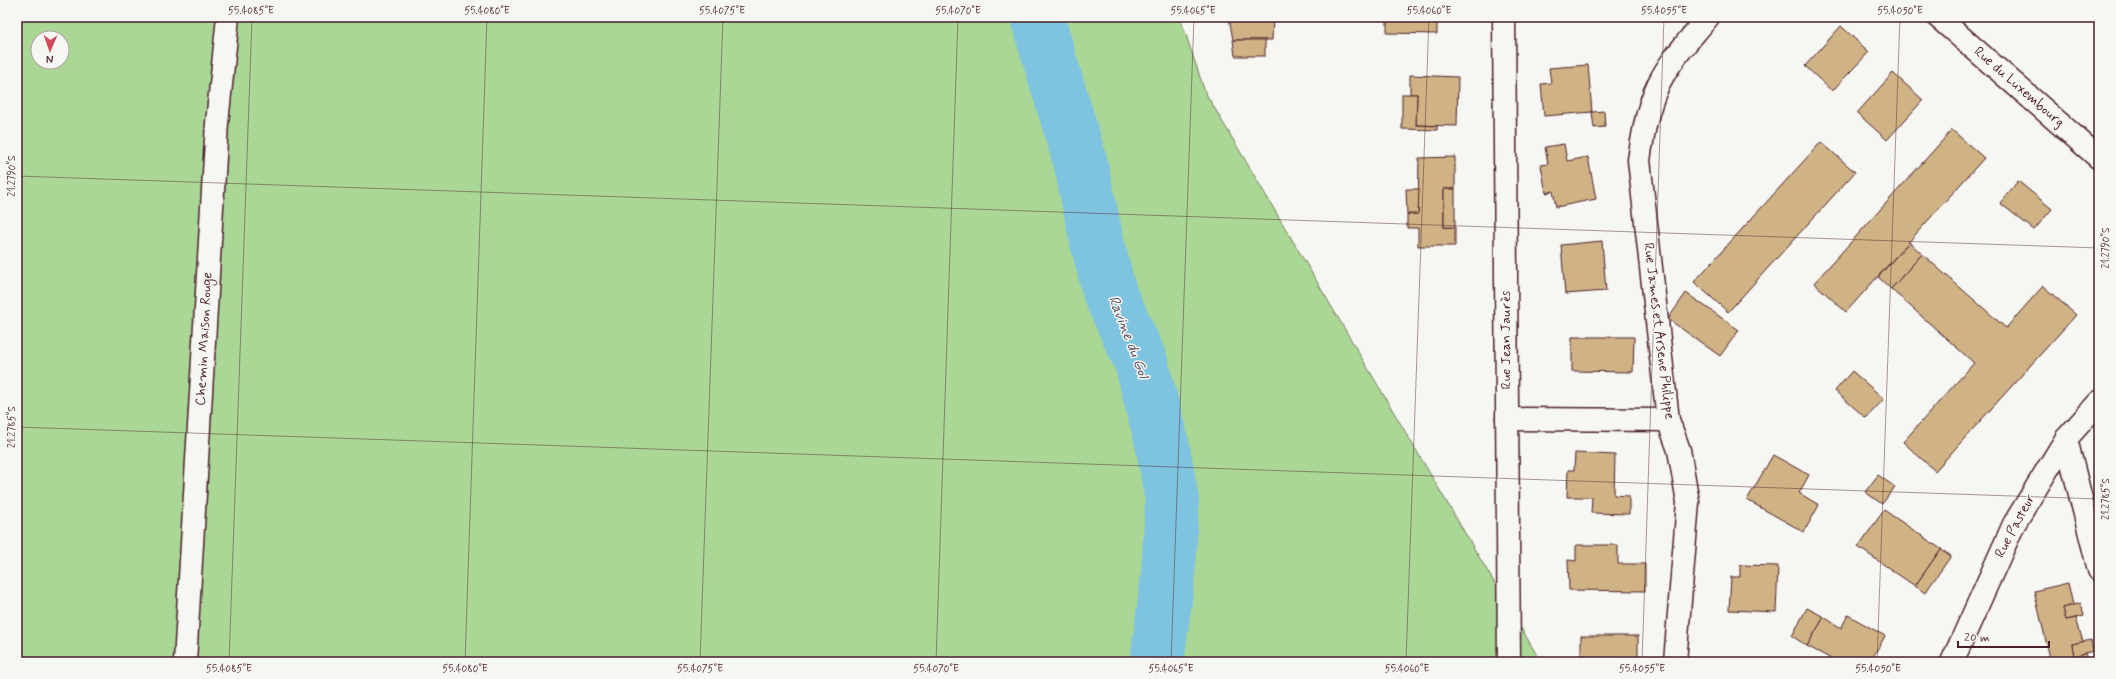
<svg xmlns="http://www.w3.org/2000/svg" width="2116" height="679" viewBox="0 0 2116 679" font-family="Mynerve,sans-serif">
  <rect width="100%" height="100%" fill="#f6f6f2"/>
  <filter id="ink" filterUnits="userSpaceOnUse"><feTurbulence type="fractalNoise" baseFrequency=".025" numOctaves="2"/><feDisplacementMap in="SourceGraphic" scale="8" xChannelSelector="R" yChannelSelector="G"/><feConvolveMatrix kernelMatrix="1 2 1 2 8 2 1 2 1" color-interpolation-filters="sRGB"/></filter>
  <g filter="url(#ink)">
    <path fill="#aad795" stroke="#7a7b60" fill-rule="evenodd" d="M17 17H1180L1205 92 1541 662H17ZM38 38H62V62H38Z"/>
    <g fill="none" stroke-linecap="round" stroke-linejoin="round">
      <polyline stroke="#7ec3df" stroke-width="54" points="1037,17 1080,161 1097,242 1110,294 1141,362 1162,443 1172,500 1168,576 1157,662"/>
    </g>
    <g fill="#d0b384" stroke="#4a1f2b">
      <polygon points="1229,17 1273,17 1272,40 1233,40"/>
      <polygon points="1387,17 1437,17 1437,34 1387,33"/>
      <polygon points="1841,26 1869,52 1832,91 1805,66"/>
      <polygon points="1233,40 1265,40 1265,56 1235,56"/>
      <polygon points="1588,65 1592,112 1544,116 1541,84 1551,83 1549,68"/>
      <polygon points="1893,73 1923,100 1887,140 1857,113"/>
      <polygon points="1410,75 1458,77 1457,126 1416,125 1417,94 1410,94"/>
      <polygon points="1402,94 1417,94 1416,125 1437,126 1437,130 1402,129"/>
      <polygon points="1604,111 1605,127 1594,128 1592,112"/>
      <polygon points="1952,130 1984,158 1846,312 1814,283"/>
      <polygon points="1821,142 1855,172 1728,312 1694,282"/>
      <polygon points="1564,144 1567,161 1588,157 1596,199 1556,207 1553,191 1546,193 1541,165 1548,164 1545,147"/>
      <polygon points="1455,157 1455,189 1444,189 1444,227 1455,227 1455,246 1418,246 1418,228 1407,228 1407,214 1418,214 1419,158"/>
      <polygon points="2018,181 2052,209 2034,230 2000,203"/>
      <polygon points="1406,189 1419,189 1418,214 1407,214"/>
      <rect x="1444" y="189" width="11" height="38"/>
      <polygon points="1602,241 1606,291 1565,294 1561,245"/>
      <polygon points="1909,242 1922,254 1891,289 1878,277"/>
      <polygon points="1922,254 2006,328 2043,286 2076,315 1935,471 1903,442 1974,363 1891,289"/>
      <polygon points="1686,293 1739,330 1720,356 1668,319"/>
      <polygon points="1572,337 1634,337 1633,372 1572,371"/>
      <polygon points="1852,371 1884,399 1866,418 1835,391"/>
      <polygon points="1575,453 1615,455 1614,495 1629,496 1629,514 1591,513 1592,497 1567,497 1568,470 1574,470"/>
      <polygon points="1773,455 1809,475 1799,493 1819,505 1804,532 1747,500"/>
      <polygon points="1878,475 1895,487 1882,504 1865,492"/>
      <polygon points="1884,510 1941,549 1915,586 1858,547"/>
      <polygon points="1576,545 1618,545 1618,564 1645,564 1645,591 1569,590 1568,560 1576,561"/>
      <polygon points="1941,549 1951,556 1925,593 1915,586"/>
      <polygon points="1740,565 1778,566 1776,612 1729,610 1731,577 1740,577"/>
      <polygon points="2068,583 2073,605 2063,608 2066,620 2076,618 2083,642 2072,644 2074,656 2085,653 2088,662 2051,662 2034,591"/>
      <polygon points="2081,603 2084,616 2066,620 2063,608"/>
      <polygon points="1807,608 1824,617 1807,646 1792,636"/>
      <polygon points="1848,615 1885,636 1870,662 1837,662 1807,646 1824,617 1841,628"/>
      <rect x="1581" y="636" width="57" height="26"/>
      <polygon points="2091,640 2093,651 2074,656 2072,644"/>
    </g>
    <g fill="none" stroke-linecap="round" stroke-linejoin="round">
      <defs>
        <g id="minor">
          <polyline points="1504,17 1509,662"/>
          <polyline points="1938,17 2099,158"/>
          <polyline points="1507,419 1668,420"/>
          <polyline points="2066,439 2099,570"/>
          <polyline points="185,662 217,123 228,17"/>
          <path d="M1675 662 1688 502 1679 450 1668 420 1639 160C1643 134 1647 108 1659 83 1671 59 1691 38 1708 17"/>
          <polyline points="1952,662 2014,524 2066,439 2099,402"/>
        </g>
      </defs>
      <use href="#minor" stroke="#4a1f2b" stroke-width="25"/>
      <use href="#minor" stroke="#f6f6f2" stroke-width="22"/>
    </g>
  </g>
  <path fill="none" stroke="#4a1f2b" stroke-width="1" stroke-opacity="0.45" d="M17 176 2099 248M17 427 2099 499M229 662 252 17M465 662 487 17M700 662 723 17M936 662 958 17M1171 662 1194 17M1406 662 1429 17M1642 662 1664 17M1877 662 1900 17"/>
  <g text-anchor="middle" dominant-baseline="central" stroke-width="3" stroke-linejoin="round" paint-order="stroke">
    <g font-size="14" fill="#4a1f2b" stroke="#f6f6f2">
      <text transform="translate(2019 87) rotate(41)">Rue du Luxembourg</text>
      <text transform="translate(1659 331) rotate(83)">Rue James et Arsene Philippe</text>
      <text transform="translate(204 339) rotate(-87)">Chemin Maison Rouge</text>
      <text transform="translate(1506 340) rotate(-90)">Rue Jean Jaurès</text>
      <text transform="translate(2015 526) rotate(-62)">Rue Pasteur</text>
    </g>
    <g font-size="15" font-style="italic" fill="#5a5061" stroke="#f6f6f2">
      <text transform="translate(1128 337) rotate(69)">Ravine du Gol</text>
    </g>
  </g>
  <rect width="2116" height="679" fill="none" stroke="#f6f6f2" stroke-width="44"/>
  <g transform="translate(50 50) rotate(182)"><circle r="19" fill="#f6f6f2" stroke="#b1a0a2"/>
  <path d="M0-3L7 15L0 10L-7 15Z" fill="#d1495b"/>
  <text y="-6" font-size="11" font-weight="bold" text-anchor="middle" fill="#4a1f2b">N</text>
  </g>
  <path d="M1958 641v6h91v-6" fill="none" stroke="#4a1f2b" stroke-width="2"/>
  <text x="1964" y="641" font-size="12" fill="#4a1f2b" stroke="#f6f6f2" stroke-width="3" paint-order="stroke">20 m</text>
  <rect x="22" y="22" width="2072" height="635" fill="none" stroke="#4a1f2b" stroke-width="1.5"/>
  <g font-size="10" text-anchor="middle" fill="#4a1f2b">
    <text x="251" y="14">55.4085°E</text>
    <text x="487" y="14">55.4080°E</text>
    <text x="722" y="14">55.4075°E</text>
    <text x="958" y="14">55.4070°E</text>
    <text x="1193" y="14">55.4065°E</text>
    <text x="1429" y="14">55.4060°E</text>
    <text x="1664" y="14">55.4055°E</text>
    <text x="1900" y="14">55.4050°E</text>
    <text transform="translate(11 176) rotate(-90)" y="4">21.2790°S</text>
    <text transform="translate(2105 248) rotate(-90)" y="4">21.2790°S</text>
    <text transform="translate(11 427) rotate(-90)" y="4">21.2785°S</text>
    <text transform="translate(2105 499) rotate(-90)" y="4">21.2785°S</text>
    <text x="229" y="672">55.4085°E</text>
    <text x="465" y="672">55.4080°E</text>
    <text x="700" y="672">55.4075°E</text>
    <text x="936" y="672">55.4070°E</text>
    <text x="1171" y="672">55.4065°E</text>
    <text x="1407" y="672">55.4060°E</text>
    <text x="1642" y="672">55.4055°E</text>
    <text x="1878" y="672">55.4050°E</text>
  </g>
</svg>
